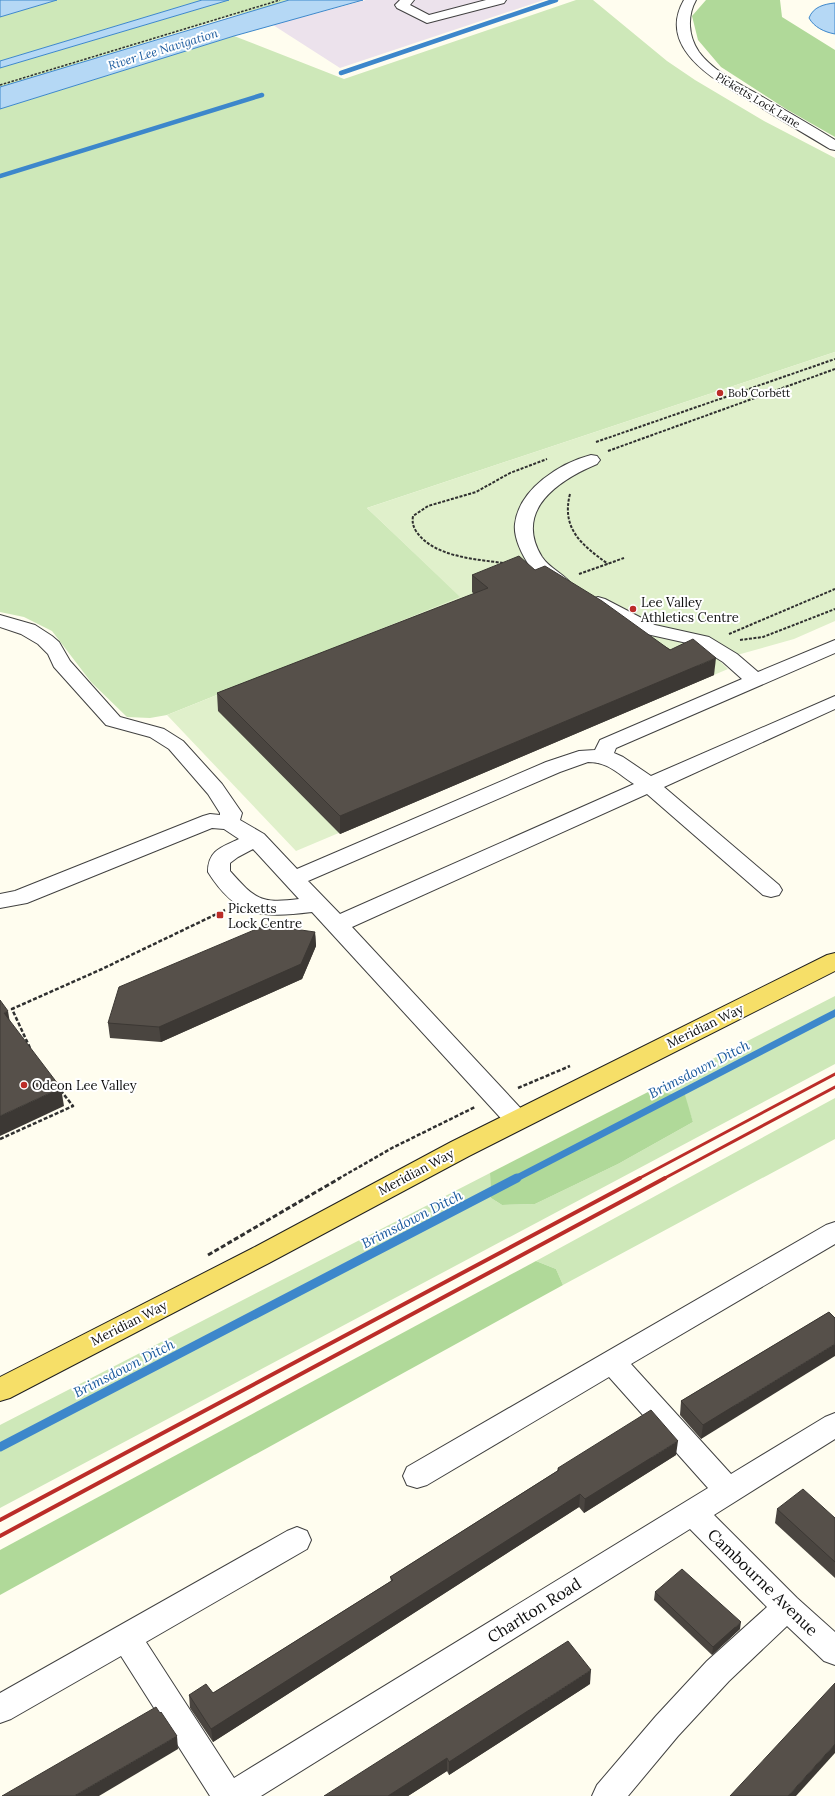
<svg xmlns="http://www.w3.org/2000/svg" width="835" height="1796" viewBox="0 0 835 1796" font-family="Lora,serif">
  <rect width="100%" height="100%" fill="#fffdef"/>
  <polygon fill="#ece2ec" points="366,0 544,0 340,68 273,25"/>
  <g fill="#cee8b9">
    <polygon points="57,0 202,0 0,61 0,17"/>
    <polygon points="229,0 295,0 228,17 0,87 0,68"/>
    <polygon points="576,0 593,0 667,61 695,80 764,121 835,158 835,352 367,508 461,597 167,715 150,718 127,717 91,682 52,631 24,617 0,612 0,109 234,36 344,79"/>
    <polygon points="835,996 835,1064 0,1508 0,1425 490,1173 491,1198 502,1205 535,1204 618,1164 693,1122 684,1096 648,1092"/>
    <polygon points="835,1098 835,1139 563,1285 556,1269 536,1261"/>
  </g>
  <g fill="#b0d999">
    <polygon points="706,0 780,0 782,17 835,50 835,137 786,109 721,67 698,40 692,16"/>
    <polygon points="648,1092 685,1095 693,1122 618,1164 535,1204 502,1205 491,1198 490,1173"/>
    <polygon points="536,1261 556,1269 563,1285 0,1595 0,1550"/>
  </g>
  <polygon fill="#e0f0cb" points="835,352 835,621 794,639 737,655 721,662 728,669 296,851 167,715 460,597 367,508"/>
  <g fill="#b5d8f5" stroke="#3d87cb">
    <polygon points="0,0 57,0 0,17"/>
    <polygon points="202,0 229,0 0,68 0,61"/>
    <polygon points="289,0 363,0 234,36 0,109 0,87"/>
    <path d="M835 3V34C824 32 814 27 809 18 813 7 824 4 835 3Z"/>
  </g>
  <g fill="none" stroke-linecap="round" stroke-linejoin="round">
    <g stroke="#3d87cb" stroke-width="4.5">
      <polyline points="341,73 556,0"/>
      <polyline points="0,176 262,95"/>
    </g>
    <polyline stroke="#3d87cb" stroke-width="7" points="515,1179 835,1013"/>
    <polyline stroke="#3d87cb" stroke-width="9" points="0,1447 517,1178"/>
    <defs>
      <g id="minor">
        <polygon points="400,0 414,0 410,5 429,15 486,0 506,0 504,3 427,23 397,8 395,5"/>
        <path d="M684 0H696C687 16 688 36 699 52 714 72 740 84 761 96 786 111 811 125 835 140V150L830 149C805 134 779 119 754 103 720 83 655 50 684 0Z"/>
        <path d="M591 455 597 456 600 460 597 464C559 480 513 510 542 557 550 569 565 574 573 586L571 590C544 597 512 548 515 524 519 489 560 463 591 455Z"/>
        <path d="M598 597 605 599 655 625 709 637 737 654 758 672 835 640V653L616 748 614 753 623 757 651 776 835 696V709L664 787 779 885 782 890 779 895 771 897 763 895 647 794 352 927 526 1114 529 1120 526 1126 517 1129 508 1126 312 912C262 918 237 918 208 872 208 850 222 847 239 839L224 829 212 828 27 903 0 908V894L15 891 203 816 210 814 220 815V813L208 794 169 749 150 737 106 725 54 667 48 654 38 644 21 634 0 627V615L35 625 52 636 59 642 70 661 120 717 164 729 183 741 222 784 242 813 240 820 264 834 297 869 546 762 579 751 595 750 600 740 742 679 723 662 696 645 642 633 591 607 589 603 591 599ZM588 762C608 762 617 773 634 784L340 914 308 881 560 772ZM253 849 299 899C260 904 255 899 230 871V863L238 857Z"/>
        <polygon points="835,1222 835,1244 631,1364 731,1474 825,1417 835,1413 835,1439 714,1515 797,1598 835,1632 835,1665 824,1661 787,1626 729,1681 678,1736 628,1796 592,1796 597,1785 656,1716 707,1661 767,1607 690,1529 261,1796 210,1796 121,1656 11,1719 0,1723 0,1693 287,1531 297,1527 307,1531 311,1540 307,1549 146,1642 234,1778 708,1488 609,1377 427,1485 417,1488 407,1485 403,1476 407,1467 826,1225"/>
      </g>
      <polygon id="major" points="835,953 835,971 469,1156 269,1263 10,1398 0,1401 0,1377 251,1249 451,1142 827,955"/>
    </defs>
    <use href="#minor" stroke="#414141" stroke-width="2"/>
    <use href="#major" stroke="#1f1f1f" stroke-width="2"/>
    <polyline stroke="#303030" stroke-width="1.5" stroke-dasharray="2.5 1.5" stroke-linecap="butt" points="0,85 280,0"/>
    <g stroke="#303030" stroke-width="2" stroke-dasharray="3 1.5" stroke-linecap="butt">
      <polyline points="596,442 835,359"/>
      <polyline points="608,451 835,369"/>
      <path d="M570 494C561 529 582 545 608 564"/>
      <path d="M503 563C475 559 433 557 416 531 413 526 412 522 413 516L428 506 476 492 510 473 547 459"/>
      <polyline points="579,574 624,558"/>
      <polyline points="729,634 835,589"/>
      <polyline points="740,640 763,637 835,609"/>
    </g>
    <g stroke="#303030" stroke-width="2.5" stroke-dasharray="4 2" stroke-linecap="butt">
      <polyline points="30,1048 12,1009 102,969 225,910"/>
      <polyline points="518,1088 570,1066"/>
      <polyline points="0,1139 73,1106 61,1091"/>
      <polyline points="338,1179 392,1148 475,1107"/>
    </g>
    <polyline stroke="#303030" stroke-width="3" stroke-dasharray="5 2.5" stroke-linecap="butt" points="208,1255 340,1178"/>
    <use href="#minor" fill="#fff" fill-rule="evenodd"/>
    <use href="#major" fill="#f6df68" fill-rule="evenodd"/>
    <g stroke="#bb2d28" stroke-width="3">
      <polyline points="638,1179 835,1074"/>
      <polyline points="663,1179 835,1087"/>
    </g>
    <g stroke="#bb2d28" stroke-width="4">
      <polyline points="0,1520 640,1178"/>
      <polyline points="0,1536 665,1178"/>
    </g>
  </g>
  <g fill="#4a4540">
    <polygon points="535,570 714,675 340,834 218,711 217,693 474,594 472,592 472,575"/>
    <polygon points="315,932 316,946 302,979 161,1042 110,1038 108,1023"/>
    <polygon points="829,1312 701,1439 680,1415 681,1401"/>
    <polygon points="676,1455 584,1513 579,1507 213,1742 190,1708 189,1695 213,1693 391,1581 390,1577 557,1471 558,1468"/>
    <polygon points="777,1509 835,1518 835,1578 775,1523"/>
    <polygon points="655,1592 740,1629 712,1655 654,1600"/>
    <polygon points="590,1684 449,1775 447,1771 408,1796 324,1796"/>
  </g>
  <g fill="#3c3834">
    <polygon points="716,658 714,675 340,834 340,816"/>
    <polygon points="315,932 316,946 302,979 161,1042 159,1027"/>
    <polygon points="8,1011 11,1029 4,1013"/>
    <polygon points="61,1088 64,1106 0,1136 0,1116"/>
    <polygon points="835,1344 835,1356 701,1439 703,1425"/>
    <polygon points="678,1441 676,1455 584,1513 585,1499"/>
    <polygon points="580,1494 579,1507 213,1742 211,1729"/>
    <polygon points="741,1622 740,1629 712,1655 713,1647"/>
    <polygon points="591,1670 590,1684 449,1775 449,1762"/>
    <polygon points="177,1736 178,1749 99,1796 74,1796"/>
    <polygon points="835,1744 835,1753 796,1796 788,1796"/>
    <polygon points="447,1758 447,1771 408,1796 388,1796"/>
  </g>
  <g fill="#56504a" stroke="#3c3834">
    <polygon points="519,556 535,570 545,566 602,601 670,650 693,639 716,658 340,816 217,693 488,588 472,575"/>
    <polygon points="266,925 315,932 301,964 159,1027 108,1023 119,987"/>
    <polygon points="0,1000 8,1011 4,1013 61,1088 0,1116"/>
    <polygon points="829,1312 835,1318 835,1344 703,1425 681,1401"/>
    <polygon points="651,1410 678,1441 585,1499 580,1494 211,1729 189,1695 206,1684 213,1693 393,1580 390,1577 559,1470 558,1468"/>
    <polygon points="803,1489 835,1518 835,1562 777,1509"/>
    <polygon points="682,1569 741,1622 713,1647 655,1592"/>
    <polygon points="568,1641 591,1670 449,1762 447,1758 388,1796 324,1796"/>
    <polygon points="835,1683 835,1744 788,1796 730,1796"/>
    <polygon points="156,1707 160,1713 161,1712 177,1736 74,1796 2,1796"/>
  </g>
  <g fill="#bb2d28" stroke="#fff" stroke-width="1.5">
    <circle cx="720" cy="393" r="4"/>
    <circle cx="633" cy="609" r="4"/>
    <rect x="216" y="911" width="8" height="8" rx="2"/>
    <circle cx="24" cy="1085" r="4"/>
  </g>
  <g text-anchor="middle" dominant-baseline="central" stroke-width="4" stroke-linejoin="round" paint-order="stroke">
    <g font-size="11" fill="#0e0e0e" stroke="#fff">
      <text transform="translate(758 100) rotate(31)">Picketts Lock Lane</text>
    </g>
    <g font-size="11" fill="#0e0e0e" stroke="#fff" text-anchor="start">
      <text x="728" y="393">Bob Corbett</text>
    </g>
    <g font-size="12" font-style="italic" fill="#19599d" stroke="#fff">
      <text transform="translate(163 49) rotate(-17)">River Lee Navigation</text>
    </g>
    <g font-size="13" fill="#0e0e0e" stroke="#fff" text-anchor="start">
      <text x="641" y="602">Lee Valley<tspan x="641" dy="15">Athletics Centre</tspan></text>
      <text x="228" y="908">Picketts<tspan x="228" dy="15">Lock Centre</tspan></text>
      <text x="32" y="1085">Odeon Lee Valley</text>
    </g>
    <g font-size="13" fill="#0e0e0e" stroke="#fff">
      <text transform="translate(705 1026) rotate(-26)">Meridian Way</text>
      <text transform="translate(416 1172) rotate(-28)">Meridian Way</text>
      <text transform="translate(129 1323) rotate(-27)">Meridian Way</text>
    </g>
    <g font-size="14" font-style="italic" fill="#19599d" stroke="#fff">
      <text transform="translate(699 1069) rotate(-27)">Brimsdown Ditch</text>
      <text transform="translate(412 1219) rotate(-27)">Brimsdown Ditch</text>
      <text transform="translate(124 1368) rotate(-27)">Brimsdown Ditch</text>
    </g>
    <g font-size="16" fill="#0e0e0e" stroke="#fff">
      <text transform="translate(763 1582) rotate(44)">Cambourne Avenue</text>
      <text transform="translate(534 1610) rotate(-32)">Charlton Road</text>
    </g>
  </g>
</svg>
